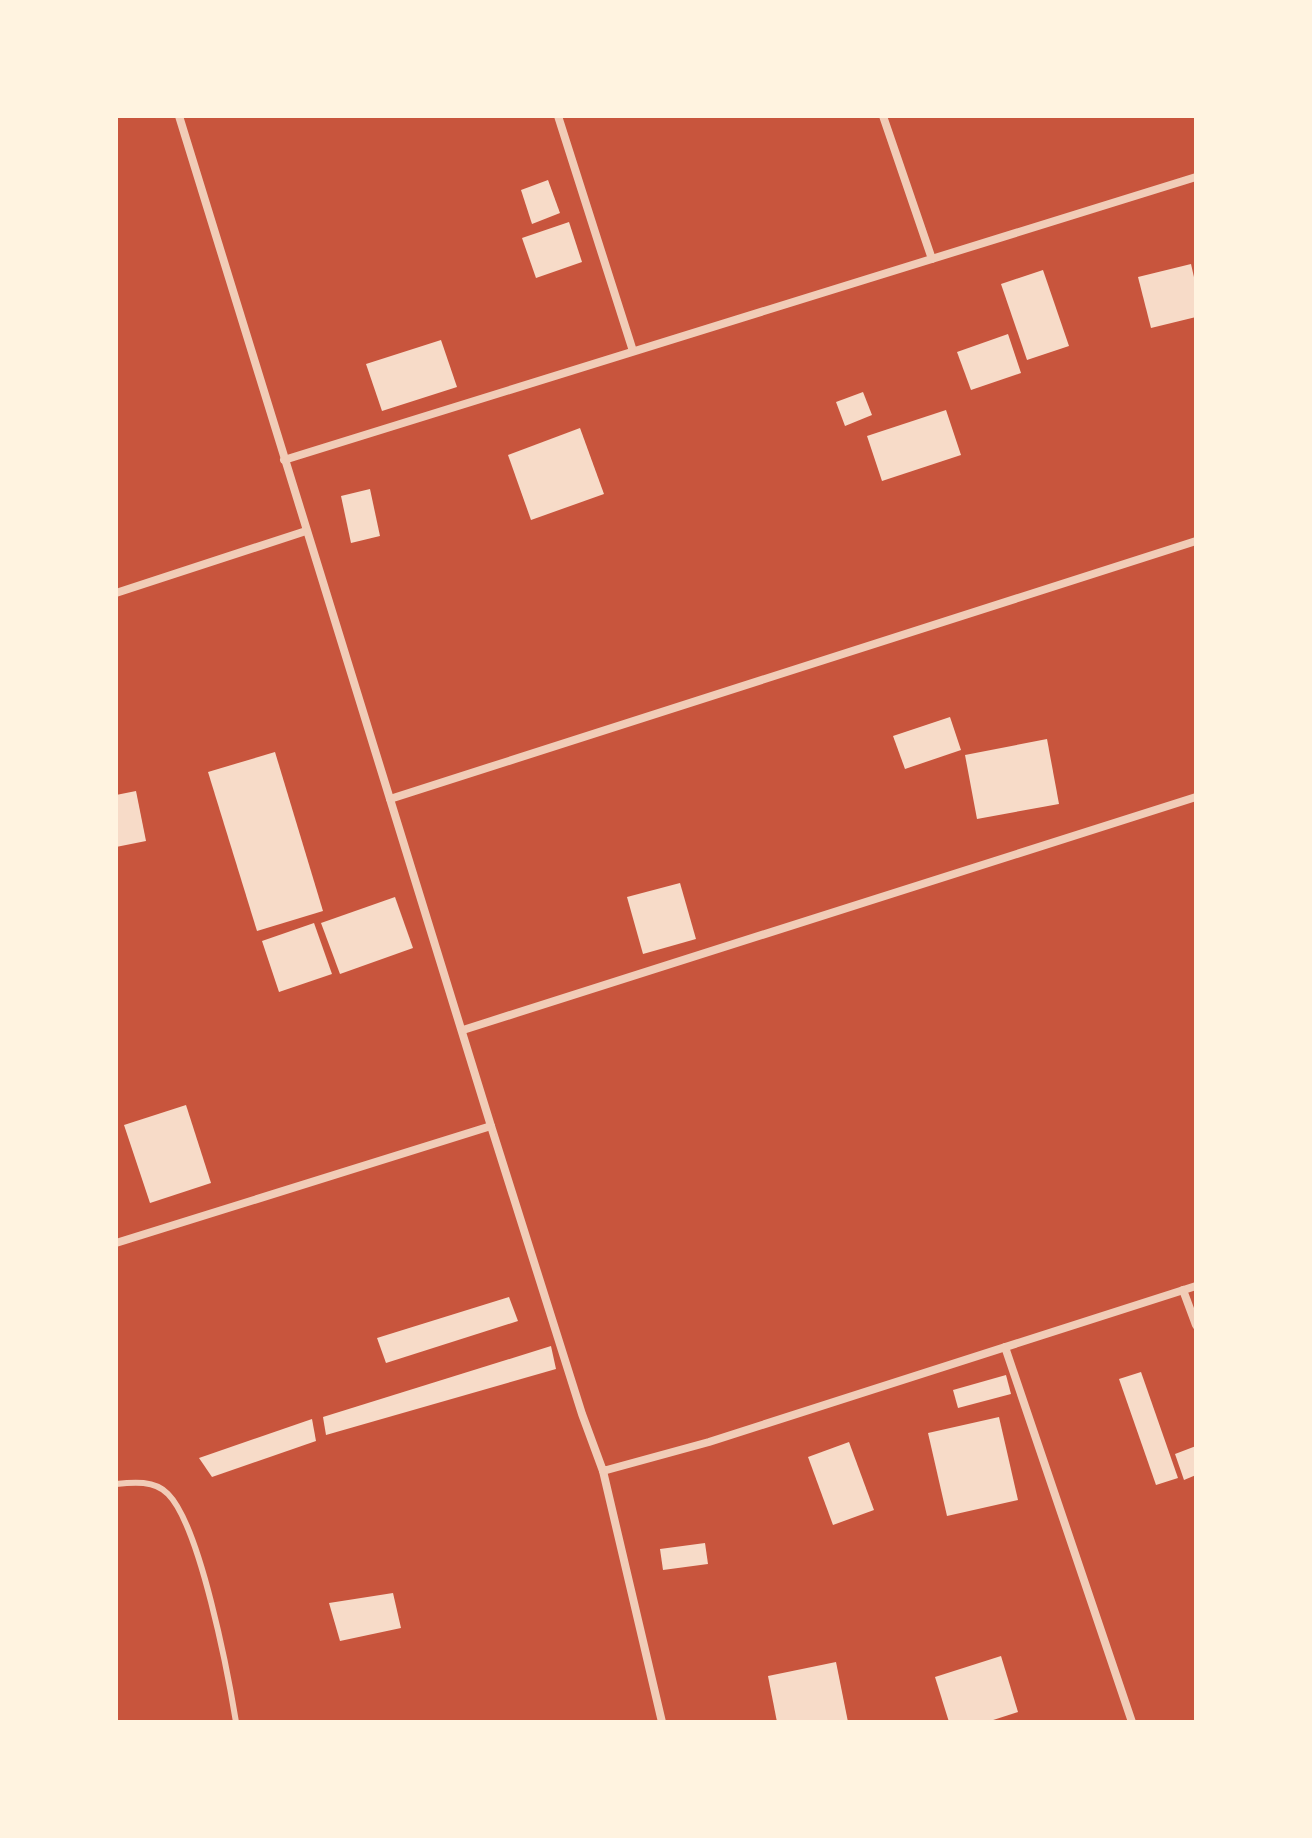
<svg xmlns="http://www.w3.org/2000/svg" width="1312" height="1838" viewBox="0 0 1312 1838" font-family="Jost,sans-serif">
  <rect width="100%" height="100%" fill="#c8553d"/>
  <g fill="#f7dbc8">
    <polygon points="548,180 560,213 532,224 521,190"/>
    <polygon points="569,222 582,262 536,278 522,238"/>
    <polygon points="1191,264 1196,286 1196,317 1151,328 1138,277"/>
    <polygon points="1043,270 1069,346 1027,360 1001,284"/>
    <polygon points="1008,334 1021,373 971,390 957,352"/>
    <polygon points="441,340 457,387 382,411 366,364"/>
    <polygon points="863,392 872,415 845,426 836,402"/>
    <polygon points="946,410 961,455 882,481 867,436"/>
    <polygon points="580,428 604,494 531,520 508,455"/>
    <polygon points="370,489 380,536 351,543 341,496"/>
    <polygon points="950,717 961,750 905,769 893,736"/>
    <polygon points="1047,739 1059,804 977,819 965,755"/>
    <polygon points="275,752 323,911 257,931 208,772"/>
    <polygon points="136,791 146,841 116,847 116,795"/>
    <polygon points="680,883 696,939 643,954 627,897"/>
    <polygon points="395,897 413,948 340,974 321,923"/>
    <polygon points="314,923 332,974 279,992 262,941"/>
    <polygon points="186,1105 211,1183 150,1203 124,1125"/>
    <polygon points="509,1297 518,1321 386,1363 377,1338"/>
    <polygon points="551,1346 556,1369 326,1435 323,1417"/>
    <polygon points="1141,1372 1178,1478 1156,1485 1119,1379"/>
    <polygon points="1006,1375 1011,1394 958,1408 953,1390"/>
    <polygon points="999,1417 1018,1500 947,1516 928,1433"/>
    <polygon points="312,1419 316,1441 212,1477 199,1458"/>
    <polygon points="849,1442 874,1510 833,1525 808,1457"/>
    <polygon points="1196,1446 1196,1475 1184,1480 1175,1454"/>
    <polygon points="705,1543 708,1564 663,1570 660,1549"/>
    <polygon points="393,1593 401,1628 340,1641 329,1603"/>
    <polygon points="1001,1656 1018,1712 987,1722 949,1722 935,1677"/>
    <polygon points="836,1662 848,1722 777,1722 768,1676"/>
  </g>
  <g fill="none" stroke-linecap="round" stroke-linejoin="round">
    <path stroke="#f1ccb7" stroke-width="6" d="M116 1484C133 1482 155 1480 168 1494 200 1526 228 1673 236 1722"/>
    <g stroke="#f1ccb7" stroke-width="8">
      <polyline points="179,116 491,1126 582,1414 603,1471 709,1442 1196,1286"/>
      <polyline points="558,116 633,351"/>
      <polyline points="883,116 932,259"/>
      <polyline points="284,460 1196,177"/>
      <polyline points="116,593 306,531"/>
      <polyline points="390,799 1196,541"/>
      <polyline points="463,1030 1196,797"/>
      <polyline points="116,1243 491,1126"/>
      <polyline points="1183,1290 1196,1325"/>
      <polyline points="1005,1347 1132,1722"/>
      <polyline points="603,1471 662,1722"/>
    </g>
  </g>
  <rect width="1312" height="1838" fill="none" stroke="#fff3e0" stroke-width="236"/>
</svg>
